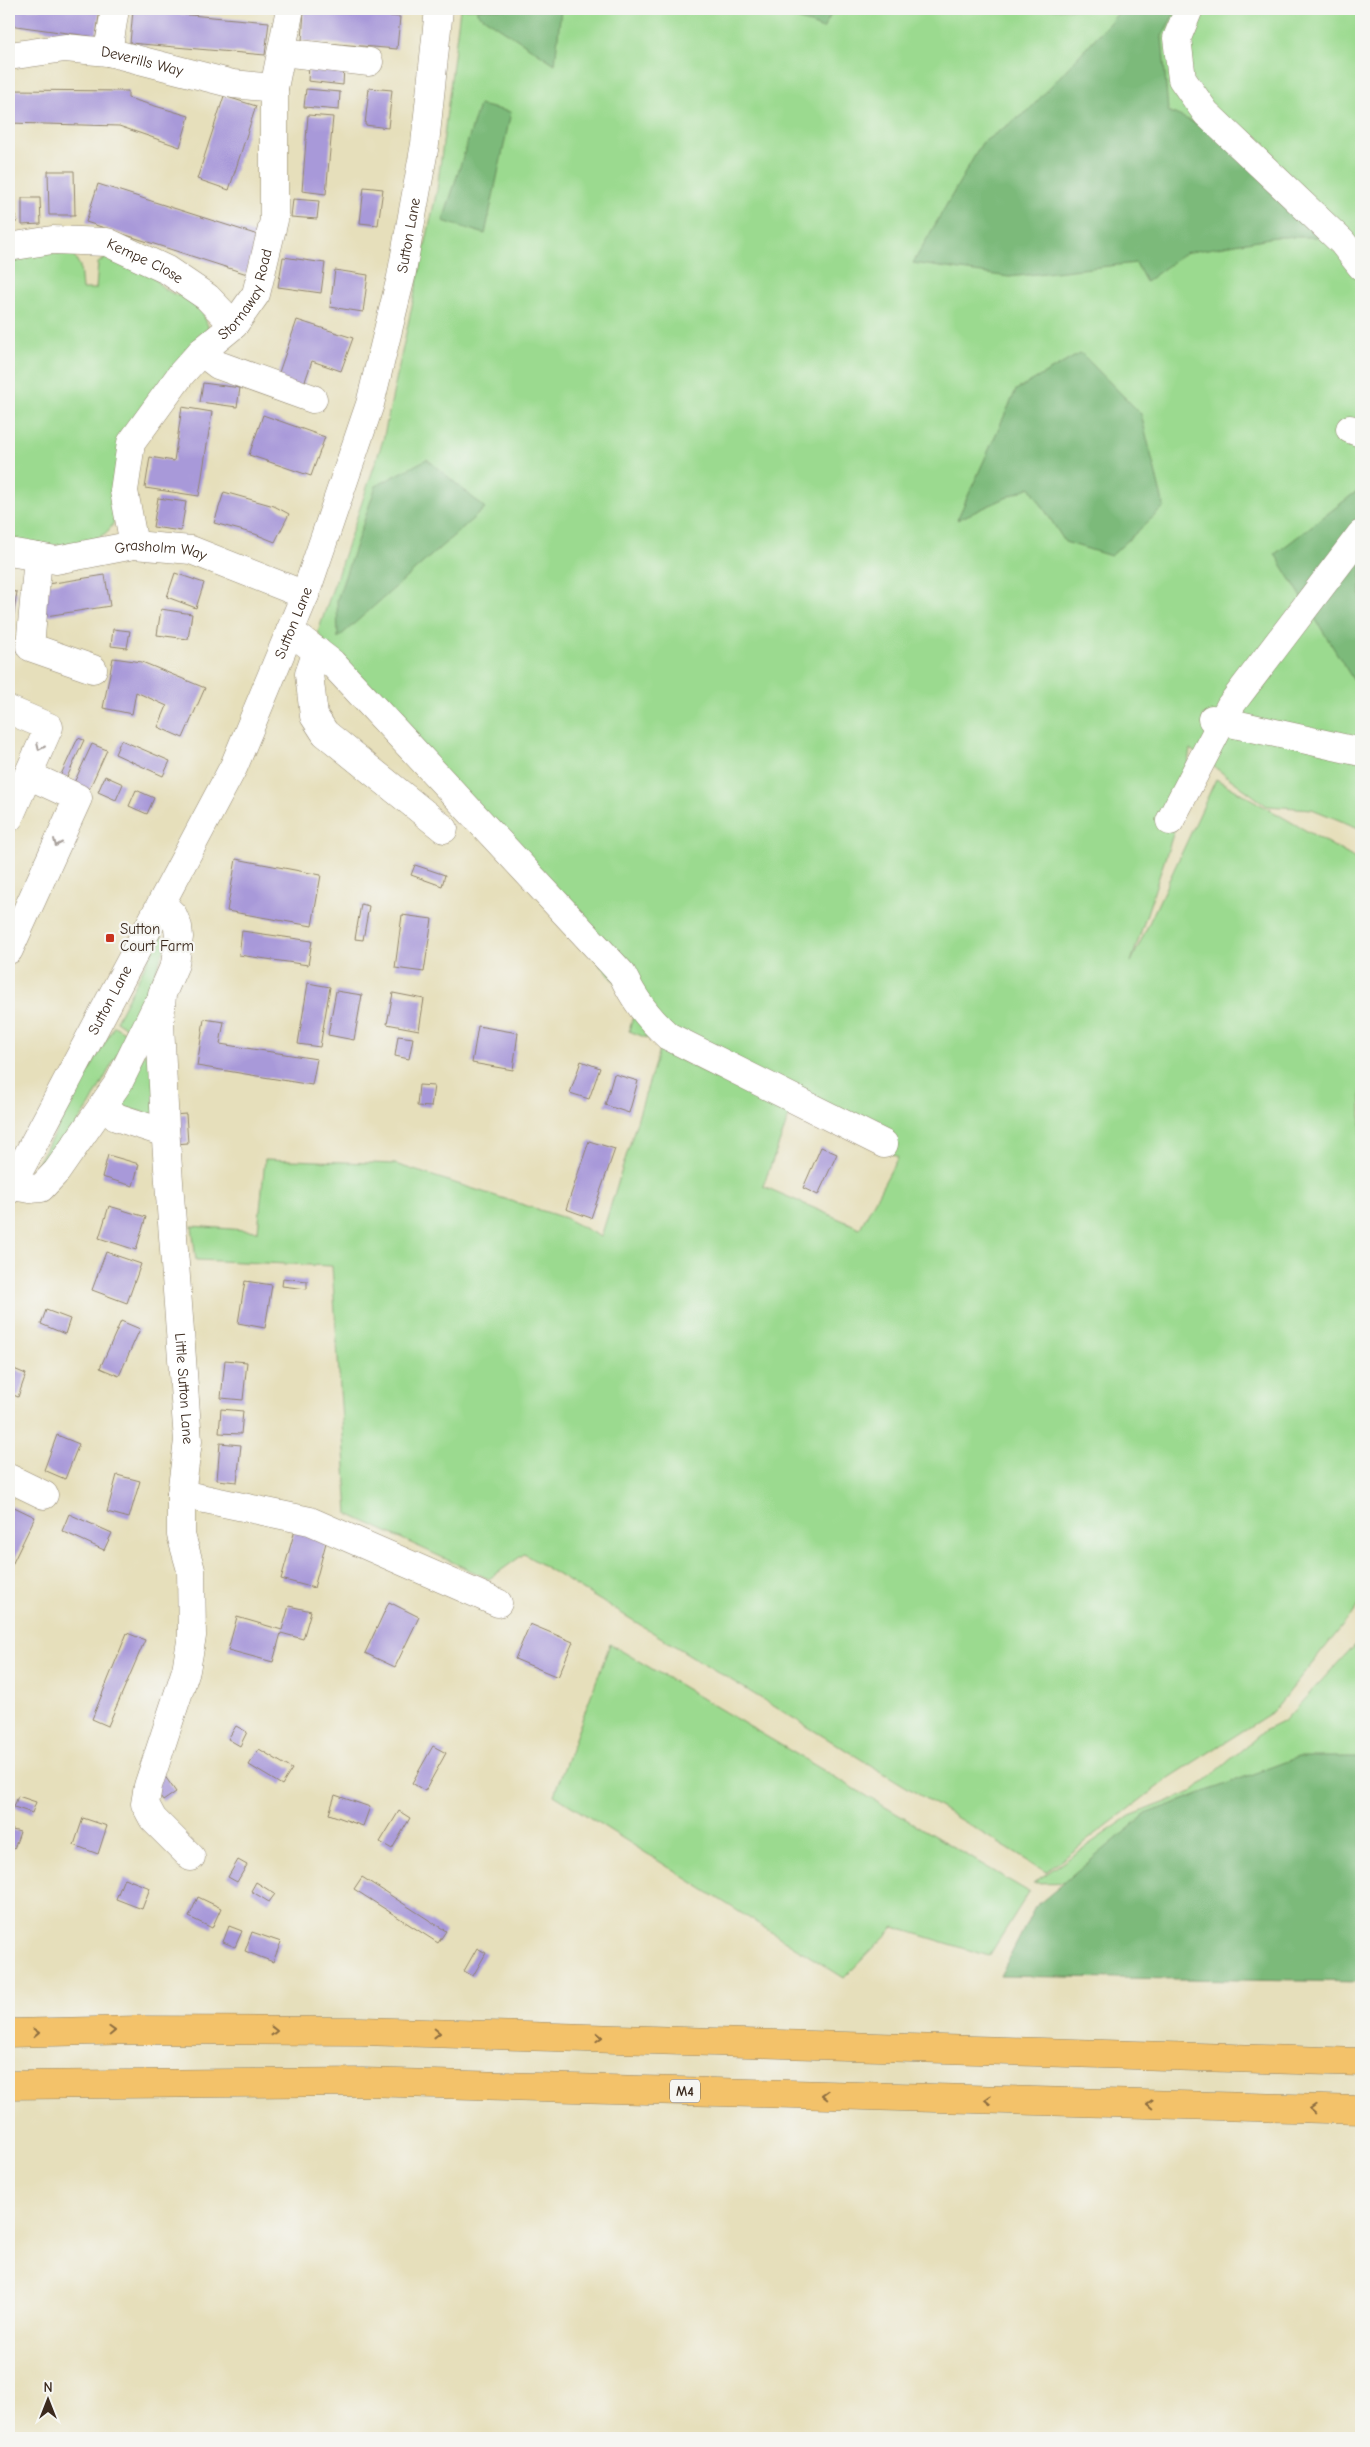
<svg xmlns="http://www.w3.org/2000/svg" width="1370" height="2447" viewBox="0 0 1370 2447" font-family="'Comic Neue',sans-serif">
  <rect width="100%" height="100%" fill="#f6f6f2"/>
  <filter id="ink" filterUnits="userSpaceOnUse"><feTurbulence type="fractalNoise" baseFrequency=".02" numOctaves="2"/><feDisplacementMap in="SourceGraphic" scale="10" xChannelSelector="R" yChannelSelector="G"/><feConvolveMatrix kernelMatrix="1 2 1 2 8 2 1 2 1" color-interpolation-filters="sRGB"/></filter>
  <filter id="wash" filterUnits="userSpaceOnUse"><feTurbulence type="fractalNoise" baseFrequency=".0096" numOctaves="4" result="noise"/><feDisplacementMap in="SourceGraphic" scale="20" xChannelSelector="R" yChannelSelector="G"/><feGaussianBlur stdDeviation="1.12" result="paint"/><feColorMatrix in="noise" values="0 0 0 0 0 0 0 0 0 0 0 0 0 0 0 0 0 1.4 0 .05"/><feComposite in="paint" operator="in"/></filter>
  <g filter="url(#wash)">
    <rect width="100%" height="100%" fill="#e6dfbb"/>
    <g fill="#9bda8f" stroke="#6b8256">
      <polygon points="460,9 1361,9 1361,829 1312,809 1267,806 1190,749 1181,810 1131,962 1216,779 1361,862 1361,1603 1274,1711 1169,1778 1046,1872 524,1554 489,1579 348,1514 332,1266 196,1260 192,1226 258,1231 265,1159 395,1164 565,1218 601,1237 659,1050 790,1114 763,1186 860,1228 898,1157 672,1048 629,1031 636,1006 329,650 318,632 383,440 437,190"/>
      <path d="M32 252 73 254 80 266 82 289H96L98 263 108 256 149 268C156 286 173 298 192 297L197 300 193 305 203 313 209 329 163 383 113 524C109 531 103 536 95 539 85 543 39 550 29 547 21 544 19 538 9 536V256Z"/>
      <polygon points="161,935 167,943 131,1031 116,1021"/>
      <polygon points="114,1026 128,1034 90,1105 39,1180 33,1172"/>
      <polygon points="153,1039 156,1116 120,1106 118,1101"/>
      <polygon points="1361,1638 1361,1877 1033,1883 1130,1816 1192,1792 1264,1731 1284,1721"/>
      <polygon points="610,1644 1029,1892 989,1956 894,1927 844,1978 554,1795"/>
    </g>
    <g fill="#7cba7a" stroke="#5c724c">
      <polygon points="477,9 561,9 555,64 477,13"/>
      <polygon points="773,9 834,9 823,29"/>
      <polygon points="1122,9 1177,9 1162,36 1168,111 1266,154 1322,237 1275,237 1185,253 1146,282 1136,263 1009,277 913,263 982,143 1028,111"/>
      <polygon points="479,105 511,112 485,234 443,221"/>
      <polygon points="1081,353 1141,414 1164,507 1111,556 1065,542 1030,487 957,520 1016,390"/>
      <polygon points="427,459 485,508 338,638 337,600 376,486"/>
      <polygon points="1361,488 1361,688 1357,686 1275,554"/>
      <polygon points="1298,1757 1361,1757 1361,1982 1000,1976 1035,1907 1146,1814"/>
    </g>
    <g id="blocks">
      <g fill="#a899d9">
        <polygon points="9,9 100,9 96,37 9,25"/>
        <polygon points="304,9 400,17 397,49 302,41"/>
        <polygon points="133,10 269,22 265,55 130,43"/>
        <polygon points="309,64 344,67 343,85 308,81"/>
        <polygon points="369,88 392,90 388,128 365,125"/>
        <polygon points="306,89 340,92 339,110 304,107"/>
        <polygon points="9,90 128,91 128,98 189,116 180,147 119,126 9,123"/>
        <polygon points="224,96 256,106 229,190 197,179"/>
        <polygon points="308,115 333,117 326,194 302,191"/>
        <polygon points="48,171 74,171 75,215 49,215"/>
        <polygon points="98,184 258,235 247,274 86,222"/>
        <polygon points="364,187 383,189 378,225 360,223"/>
        <polygon points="22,198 40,198 41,224 22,225"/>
        <polygon points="293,199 319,201 317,219 291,217"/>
        <polygon points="9,202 18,221 9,226"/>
        <polygon points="283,257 325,263 321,293 278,287"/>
        <polygon points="335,270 368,275 363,312 330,307"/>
        <polygon points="297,320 353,338 341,371 312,361 301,393 275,384"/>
        <polygon points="203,383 240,388 237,407 200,402"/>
        <polygon points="182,407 212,412 199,496 145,488 150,457 174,461"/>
        <polygon points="263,415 325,437 311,476 249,455"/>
        <polygon points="224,492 274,506 289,514 275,542 255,534 214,523"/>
        <polygon points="158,498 186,502 181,531 153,527"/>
        <polygon points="175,573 204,583 196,608 167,597"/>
        <polygon points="105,575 110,606 46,616 41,585"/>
        <polygon points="9,591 17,592 12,625 9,624"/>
        <polygon points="161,609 192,614 188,639 157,635"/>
        <polygon points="113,629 130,631 127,648 111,646"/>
        <polygon points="113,658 142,662 205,688 183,738 158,727 167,706 136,692 132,714 103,708"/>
        <polygon points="78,738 84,740 64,784 58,781"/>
        <polygon points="121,740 170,761 163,776 115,754"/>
        <polygon points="92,744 107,750 87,794 72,787"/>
        <polygon points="105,776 123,784 116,800 98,792"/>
        <polygon points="136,790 154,798 147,814 129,806"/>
        <polygon points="236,859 321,875 312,926 227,911"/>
        <polygon points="415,865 445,875 442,886 411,875"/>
        <polygon points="361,904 369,906 363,940 355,939"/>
        <polygon points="402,915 432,919 424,972 395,968"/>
        <polygon points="242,931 312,941 308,965 239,955"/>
        <polygon points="308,983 330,987 320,1047 298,1044"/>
        <polygon points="336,991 362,995 354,1040 328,1035"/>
        <polygon points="393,993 424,999 419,1030 387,1024"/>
        <polygon points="204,1019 224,1022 220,1044 317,1059 312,1085 197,1066"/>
        <polygon points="478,1026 518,1033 513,1070 472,1063"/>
        <polygon points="398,1036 413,1038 409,1059 395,1056"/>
        <polygon points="581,1061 600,1068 589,1099 570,1093"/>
        <polygon points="614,1074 638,1081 629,1113 605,1105"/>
        <polygon points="419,1085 434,1086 431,1107 417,1106"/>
        <polygon points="186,1114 188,1143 175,1144 173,1115"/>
        <polygon points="589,1141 615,1149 591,1218 566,1209"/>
        <polygon points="821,1147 837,1154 818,1195 803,1188"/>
        <polygon points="108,1155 139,1164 133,1186 102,1177"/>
        <polygon points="109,1206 146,1217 136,1250 99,1238"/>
        <polygon points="106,1252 141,1264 127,1303 92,1290"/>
        <polygon points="283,1278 307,1281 307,1289 282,1286"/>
        <polygon points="245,1281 272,1285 265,1328 238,1323"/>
        <polygon points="46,1310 70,1319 65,1334 41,1324"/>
        <polygon points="121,1321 140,1329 119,1376 100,1368"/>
        <polygon points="225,1360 247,1362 243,1400 221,1398"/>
        <polygon points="9,1367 26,1374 18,1397 9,1393"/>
        <polygon points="221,1409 243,1411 241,1434 219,1433"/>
        <polygon points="57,1435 79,1444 65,1479 44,1470"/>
        <polygon points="220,1443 241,1445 237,1482 217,1480"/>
        <polygon points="117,1475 140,1481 129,1518 107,1512"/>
        <polygon points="12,1506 35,1517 9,1571 9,1512"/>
        <polygon points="69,1514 112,1533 104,1550 62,1531"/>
        <polygon points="295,1530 327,1539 314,1588 281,1579"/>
        <polygon points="389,1602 419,1617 395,1667 365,1653"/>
        <polygon points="289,1606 311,1611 303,1639 281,1633 273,1662 228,1650 237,1617 282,1630"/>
        <polygon points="530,1624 573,1642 558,1677 515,1659"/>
        <polygon points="127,1633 145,1640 108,1726 92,1719"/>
        <polygon points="236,1726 247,1732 240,1746 228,1739"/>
        <polygon points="433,1746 446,1753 425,1791 412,1783"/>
        <polygon points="259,1749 292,1769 282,1785 249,1765"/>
        <polygon points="162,1772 176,1792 163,1801 149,1781"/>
        <polygon points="335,1795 370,1807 363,1826 329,1814"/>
        <polygon points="18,1796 36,1802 32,1813 14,1807"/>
        <polygon points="399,1811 410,1818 392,1849 380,1842"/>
        <polygon points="83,1818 107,1826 98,1854 74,1845"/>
        <polygon points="9,1829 20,1832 14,1849 9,1847"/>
        <polygon points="238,1860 247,1865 237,1882 228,1877"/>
        <polygon points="362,1877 446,1931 438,1943 354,1889"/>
        <polygon points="124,1878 150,1888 142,1909 116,1899"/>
        <polygon points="256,1882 275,1894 269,1902 251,1891"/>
        <polygon points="198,1897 221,1908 212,1928 189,1917"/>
        <polygon points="229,1926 242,1931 235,1947 223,1942"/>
        <polygon points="252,1932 281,1942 273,1962 245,1951"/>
        <polygon points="477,1948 486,1953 473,1976 464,1971"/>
      </g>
    </g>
  </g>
  <g filter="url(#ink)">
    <use href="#blocks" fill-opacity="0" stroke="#90846c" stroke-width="1"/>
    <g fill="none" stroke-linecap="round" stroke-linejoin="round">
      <defs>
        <g id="minor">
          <polyline points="1189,9 1177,38 1182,79 1206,113 1342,242 1361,266"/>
          <polyline points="108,52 115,9"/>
          <polyline points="282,52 369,62"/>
          <path id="s1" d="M9 56 65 48 108 52 233 84 274 88"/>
          <path id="s2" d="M9 247 52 240 107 242 167 270 207 297 234 325"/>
          <polyline points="201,352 218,365 313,399"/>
          <polyline points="1350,429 1361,433"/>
          <path id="s3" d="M134 545 124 491 131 443 182 373 201 352 234 325 256 294 274 220V88L290 9"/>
          <path id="s4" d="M9 552 56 560 134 545 191 550 305 595"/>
          <polyline points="38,557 30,647 93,669"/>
          <path d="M290 631 332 663 622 974C634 999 647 1017 668 1036L884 1144"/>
          <polyline points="317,651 309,674 314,716 325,733 444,829"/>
          <polyline points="9,710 49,727 9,818"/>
          <polyline points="1212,719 1361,752"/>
          <polyline points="1170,821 1230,706 1361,534"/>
          <path id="s5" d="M162 904 173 915 178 927 179 937 175 964 162 994 160 1023 165 1127 188 1441 181 1494V1535L191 1570 192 1636 186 1670 148 1786 145 1804 153 1819 191 1857"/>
          <polyline points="9,950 78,798 28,775"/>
          <polyline points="104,1105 116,1117 165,1133"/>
          <polyline points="11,1186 30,1189 41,1188 57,1171 119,1082 156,1007"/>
          <path id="s6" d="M9 1190 234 766 305 595 370 404 401 277 425 144 439 9"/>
          <polyline points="9,1478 44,1495"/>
          <polyline points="181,1494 310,1521 498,1603"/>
        </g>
        <g id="highway">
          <polyline points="9,2033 138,2030 361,2031 1361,2062"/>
          <polyline points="9,2085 362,2082 1361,2110"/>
        </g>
      </defs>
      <use href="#minor" stroke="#90846c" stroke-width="29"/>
      <use href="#highway" stroke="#90846c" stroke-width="29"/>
      <use href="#minor" stroke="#fff" stroke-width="28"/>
      <use href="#highway" stroke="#f3c26a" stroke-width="28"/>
    </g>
    <defs><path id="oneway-chevron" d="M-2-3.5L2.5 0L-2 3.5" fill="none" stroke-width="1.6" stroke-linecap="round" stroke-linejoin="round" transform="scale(1.25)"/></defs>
    <g stroke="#a79f9a">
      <use href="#oneway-chevron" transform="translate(40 747) rotate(114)"/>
      <use href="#oneway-chevron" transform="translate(57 843) rotate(114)"/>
    </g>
    <g stroke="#8e6e40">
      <use href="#oneway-chevron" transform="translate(112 2031) rotate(-2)"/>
      <use href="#oneway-chevron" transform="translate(274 2031)"/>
      <use href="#oneway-chevron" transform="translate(36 2033) rotate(-2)"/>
      <use href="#oneway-chevron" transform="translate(437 2033) rotate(1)"/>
      <use href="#oneway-chevron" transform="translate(599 2037) rotate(2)"/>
      <use href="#oneway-chevron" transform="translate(825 2095) rotate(-178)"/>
      <use href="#oneway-chevron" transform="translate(988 2100) rotate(-178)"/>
      <use href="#oneway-chevron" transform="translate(1150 2104) rotate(-178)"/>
      <use href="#oneway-chevron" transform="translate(1313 2109) rotate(-178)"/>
    </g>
  </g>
  <rect fill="#c8321e" stroke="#f6f6f2" stroke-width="2" x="105" y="933" width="10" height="10" rx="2.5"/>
  <g text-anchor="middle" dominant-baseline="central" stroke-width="4.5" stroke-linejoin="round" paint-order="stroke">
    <rect fill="#f6f6f2" stroke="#73675e" stroke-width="1" x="670" y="2079.5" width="30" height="23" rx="4"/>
    <g font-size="14" font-weight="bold" fill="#3b2a1e">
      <text x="685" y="2091">M4</text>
    </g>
    <g font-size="15" fill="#3b2a1e" stroke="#f6f6f2">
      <text stroke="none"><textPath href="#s1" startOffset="135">Deverills Way</textPath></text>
      <text stroke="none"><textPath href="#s6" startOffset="1040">Sutton Lane</textPath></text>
      <text stroke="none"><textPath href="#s2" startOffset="141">Kempe Close</textPath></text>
      <text stroke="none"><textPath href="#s3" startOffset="294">Stornaway Road</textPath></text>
      <text stroke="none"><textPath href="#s4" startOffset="154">Grasholm Way</textPath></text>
      <text stroke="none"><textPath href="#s6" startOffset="635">Sutton Lane</textPath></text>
      <text stroke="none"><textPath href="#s6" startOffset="215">Sutton Lane</textPath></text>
      <text stroke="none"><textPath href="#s5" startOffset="494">Little Sutton Lane</textPath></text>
    </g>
    <g font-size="15" fill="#3b2a1e" stroke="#f6f6f2" text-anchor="start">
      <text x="120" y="929">Sutton<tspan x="120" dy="17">Court Farm</tspan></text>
    </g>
  </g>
  <rect width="1370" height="2447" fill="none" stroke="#f6f6f2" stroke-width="30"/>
  <g transform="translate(48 2400)" stroke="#f6f6f2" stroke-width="4" paint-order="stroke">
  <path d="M0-4L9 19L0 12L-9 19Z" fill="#3b2a1e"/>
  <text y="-8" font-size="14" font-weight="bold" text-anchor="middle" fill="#3b2a1e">N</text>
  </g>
</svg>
